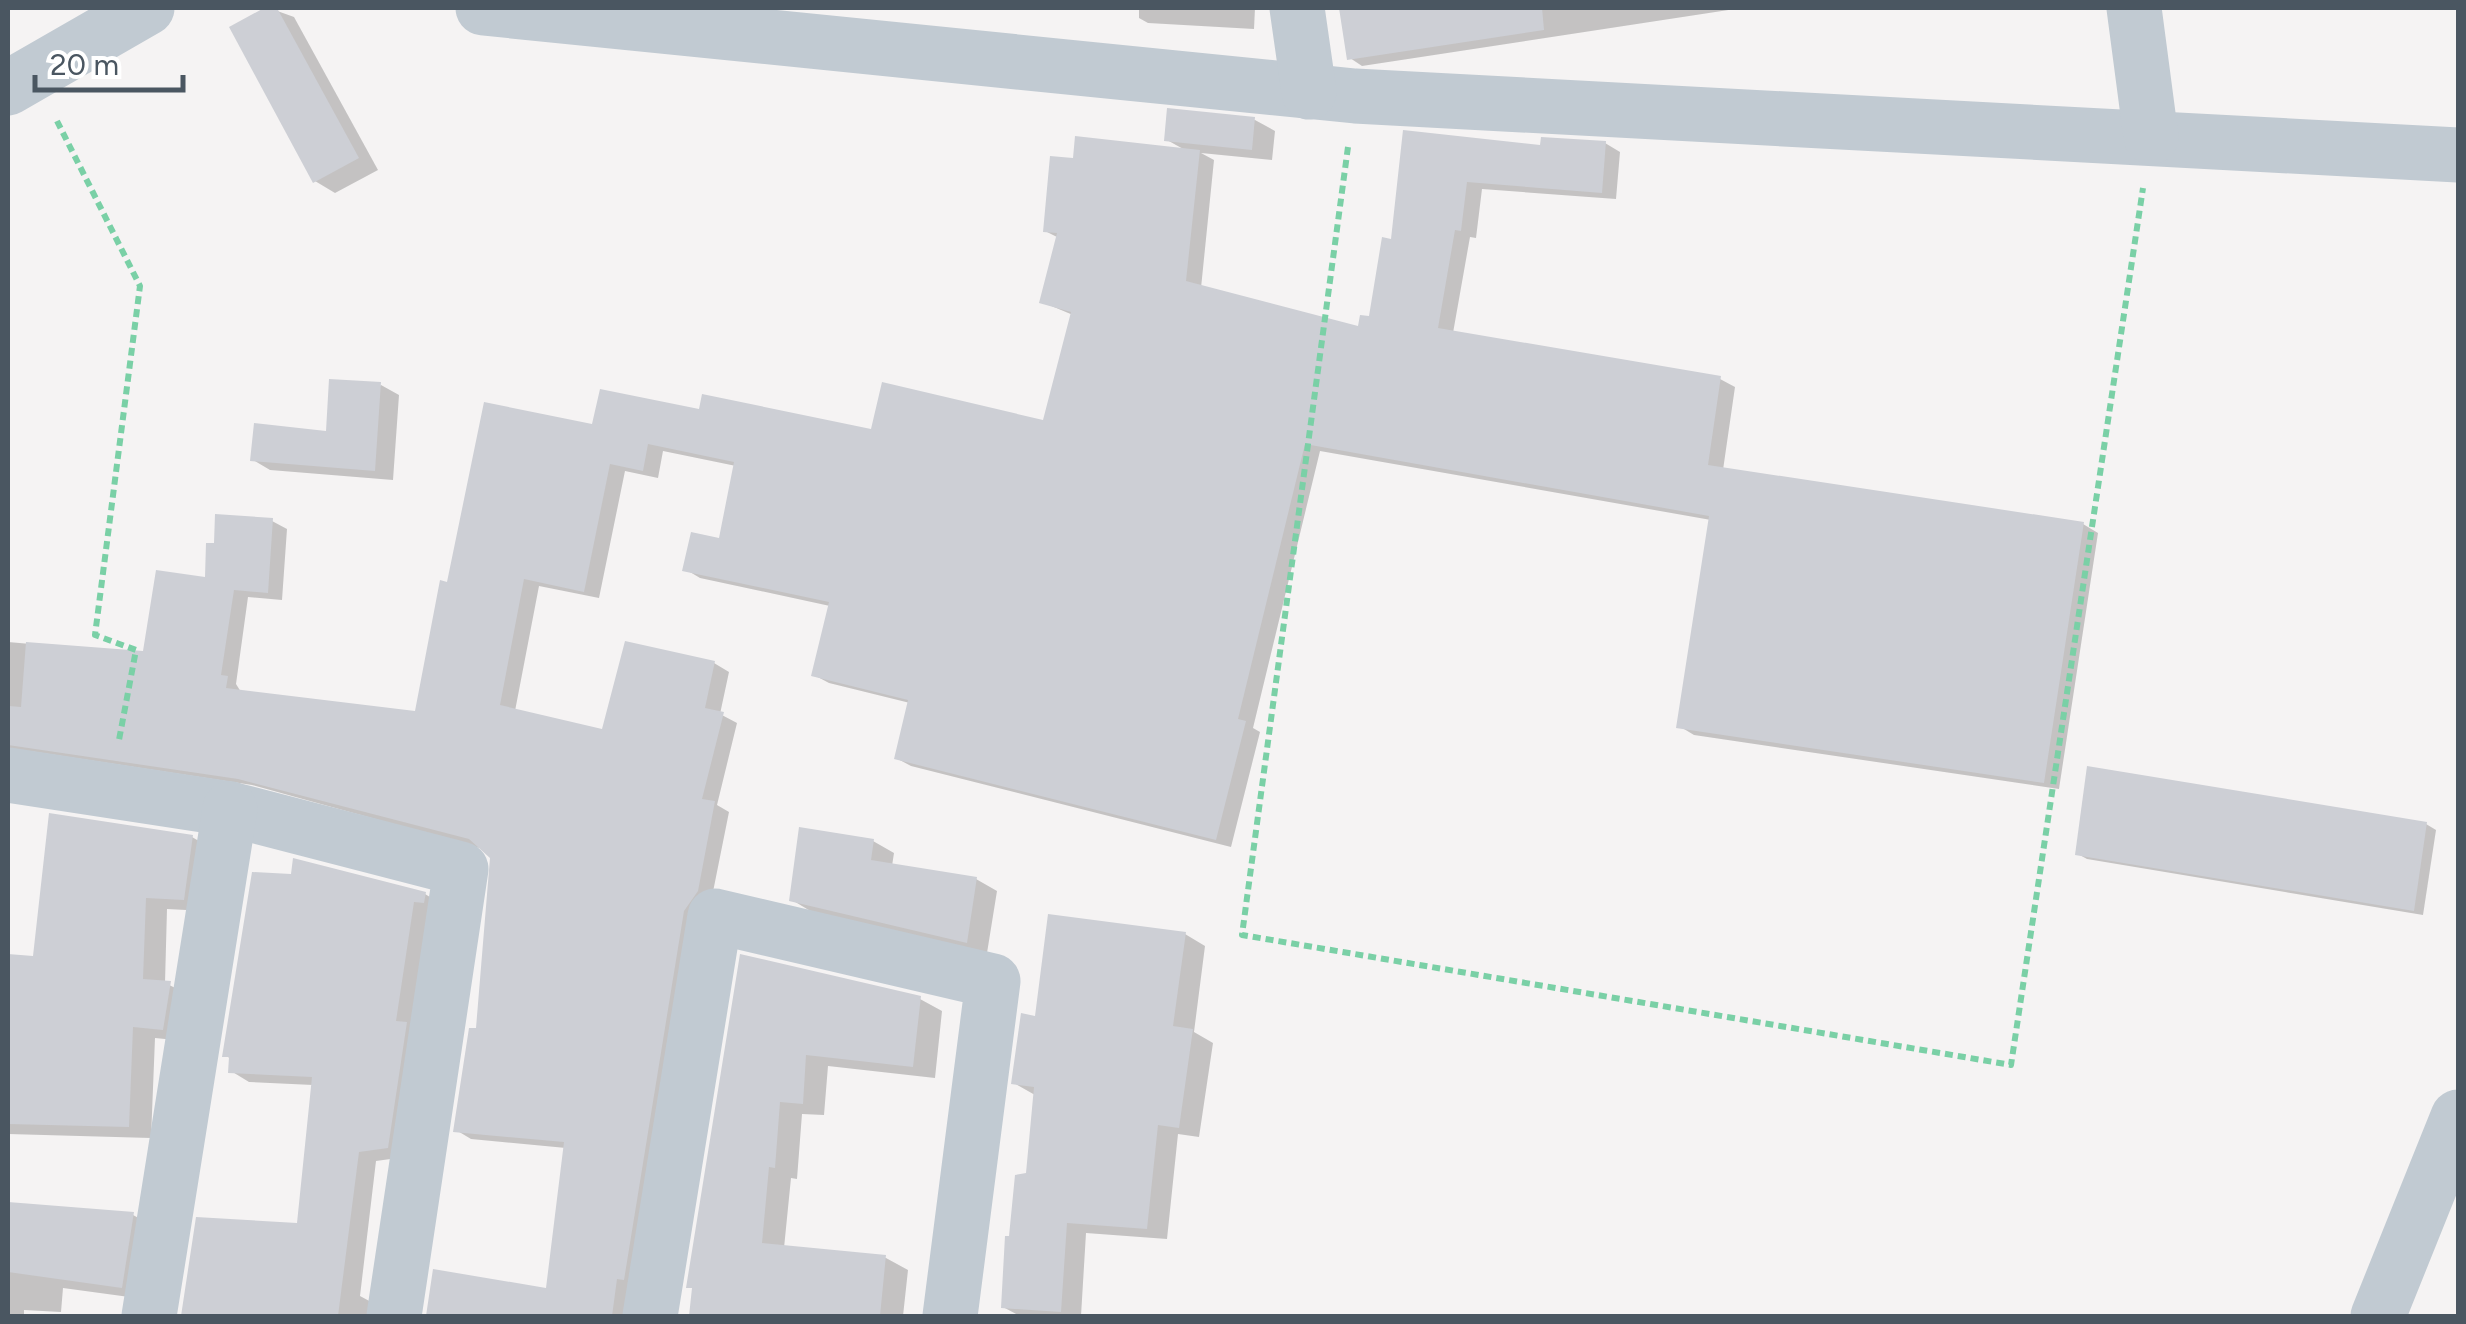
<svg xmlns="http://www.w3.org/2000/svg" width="2466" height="1324" viewBox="0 0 2466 1324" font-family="Figtree,sans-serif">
  <rect width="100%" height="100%" fill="#f5f3f3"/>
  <g fill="#0003">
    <polygon points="269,8 294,17 378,170 335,193 315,181 232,28"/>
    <polygon points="1139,8 1255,8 1254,29 1148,23 1139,18"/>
    <polygon points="1340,8 1735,8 1735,9 1362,66 1350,58"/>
    <polygon points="1255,120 1275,131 1272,160 1201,153 1214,160 1201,288 1360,329 1371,319 1393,242 1406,133 1543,148 1605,143 1620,152 1616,199 1482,189 1476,238 1470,237 1453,333 1720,379 1735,387 1723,470 2083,524 2098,533 2059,789 1694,735 1679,726 1711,520 1320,451 1253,728 1260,732 1231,847 911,766 896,758 910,703 829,683 814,675 830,606 700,578 685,569 721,541 736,466 663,451 658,478 625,471 599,598 539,586 515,711 604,732 714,663 729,672 720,714 737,723 717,805 729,812 628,1316 428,1316 435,1272 548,1291 566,1148 471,1139 456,1130 478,1031 492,857 487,850 252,785 29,751 8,757 8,642 145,654 207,580 272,521 287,529 282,600 248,597 236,684 241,692 417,714 449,585 594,427 701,411 873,432 1045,423 1073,315 1042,302 1059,238 1045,231 1075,161 1185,150 1167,140"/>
    <polygon points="381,385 399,395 393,480 270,470 253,460 328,433"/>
    <polygon points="2426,824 2436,830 2423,915 2087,859 2078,854"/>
    <polygon points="192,837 214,850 205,911 167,909 165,983 192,996 185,1041 155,1038 151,1138 8,1134 8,957 36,958"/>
    <polygon points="873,841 894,853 892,866 976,879 997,891 987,953 812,912 792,900"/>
    <polygon points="254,875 425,894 443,905 405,1157 376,1161 360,1296 373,1303 372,1316 183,1315 300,1226 313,1085 249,1082 231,1071 231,1059 225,1055"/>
    <polygon points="1185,934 1205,946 1194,1032 1213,1043 1199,1137 1178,1134 1167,1239 1086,1233 1081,1316 1020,1316 1003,1307 1012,1238 1028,1175 1035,1095 1014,1083 1037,1018"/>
    <polygon points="743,957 920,999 942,1011 935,1078 828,1066 824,1115 802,1114 797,1179 791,1178 784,1248 886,1258 908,1270 903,1316 691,1316"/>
    <polygon points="8,1205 133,1215 155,1227 144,1299 63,1288 61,1312 24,1310 24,1316 8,1316"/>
  </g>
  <g fill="#cdcfd5">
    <polygon points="264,8 277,8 359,158 313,183 229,27"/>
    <polygon points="1339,8 1542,8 1544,30 1347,60"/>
    <polygon points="1167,108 1255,117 1252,150 1164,141"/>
    <polygon points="1403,130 1540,145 1541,137 1606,141 1602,193 1467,182 1461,231 1455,230 1438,328 1721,376 1708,465 2084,522 2044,783 1676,728 1709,516 1305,444 1238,719 1246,721 1216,840 894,759 908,700 811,676 829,602 682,571 691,532 719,538 734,462 648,444 643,471 610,464 584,592 524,579 500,705 602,729 625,641 715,661 705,708 724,712 702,799 715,801 698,891 684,911 624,1280 617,1279 612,1316 426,1316 433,1269 546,1288 564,1142 453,1132 469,1028 476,1028 490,858 469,839 238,779 8,745 9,706 21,707 26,642 143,651 156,570 205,577 206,543 214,543 215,514 273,518 268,593 234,590 221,675 228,676 226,688 415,711 440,580 447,582 484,402 592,424 600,389 699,409 702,394 871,429 882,382 1043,420 1071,312 1039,303 1057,233 1043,232 1050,156 1073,158 1075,136 1200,150 1186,281 1358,326 1360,315 1369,316 1382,237 1391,239"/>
    <polygon points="329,379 381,382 375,471 250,461 254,423 326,431"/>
    <polygon points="2087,766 2427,822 2414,911 2075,855"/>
    <polygon points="49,813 193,835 184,900 146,898 143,979 171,981 163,1030 133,1027 129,1127 8,1124 8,954 33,956"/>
    <polygon points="799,827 874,839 871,860 977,877 967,943 789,901"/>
    <polygon points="293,858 426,892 424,903 414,902 396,1021 407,1022 388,1148 359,1152 338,1316 181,1316 196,1217 297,1223 312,1077 228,1073 229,1057 222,1057 252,872 291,874"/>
    <polygon points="1048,914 1186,932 1173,1026 1193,1029 1179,1128 1158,1125 1147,1229 1067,1223 1061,1312 1001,1308 1005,1236 1009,1236 1015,1175 1026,1173 1034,1087 1011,1084 1021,1013 1035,1016"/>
    <polygon points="740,954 921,996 913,1067 806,1055 803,1104 780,1102 775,1168 769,1167 762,1243 886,1255 880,1316 689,1316 692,1288 686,1288"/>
    <polygon points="8,1202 134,1212 122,1288 8,1272"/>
  </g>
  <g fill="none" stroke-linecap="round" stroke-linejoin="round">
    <g stroke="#7ad0a6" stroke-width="6" stroke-dasharray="8 5" stroke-linecap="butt">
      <polyline points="57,121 140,286 95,635 136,650 119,740"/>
      <polyline points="1348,147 1242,935 2011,1065 2143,188"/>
    </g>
    <g stroke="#c1cad2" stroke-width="55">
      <polyline points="483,8 1355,96 2458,155"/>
      <polyline points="1297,8 1309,92"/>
      <polyline points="2134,8 2151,137"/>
      <polyline points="8,88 147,8"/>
      <polyline points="8,775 230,809 461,869 394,1316"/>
      <polyline points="149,1316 230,809"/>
      <polyline points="650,1316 715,916 993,981 950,1316"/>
      <polyline points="2378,1316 2458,1117"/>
    </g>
  </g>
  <rect width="2466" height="1324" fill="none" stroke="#4a5661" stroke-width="20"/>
  <path d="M35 75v15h148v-15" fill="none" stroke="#4a5661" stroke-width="5"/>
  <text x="50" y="75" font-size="30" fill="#4a5661" stroke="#ffffff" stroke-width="8" paint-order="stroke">20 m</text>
</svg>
